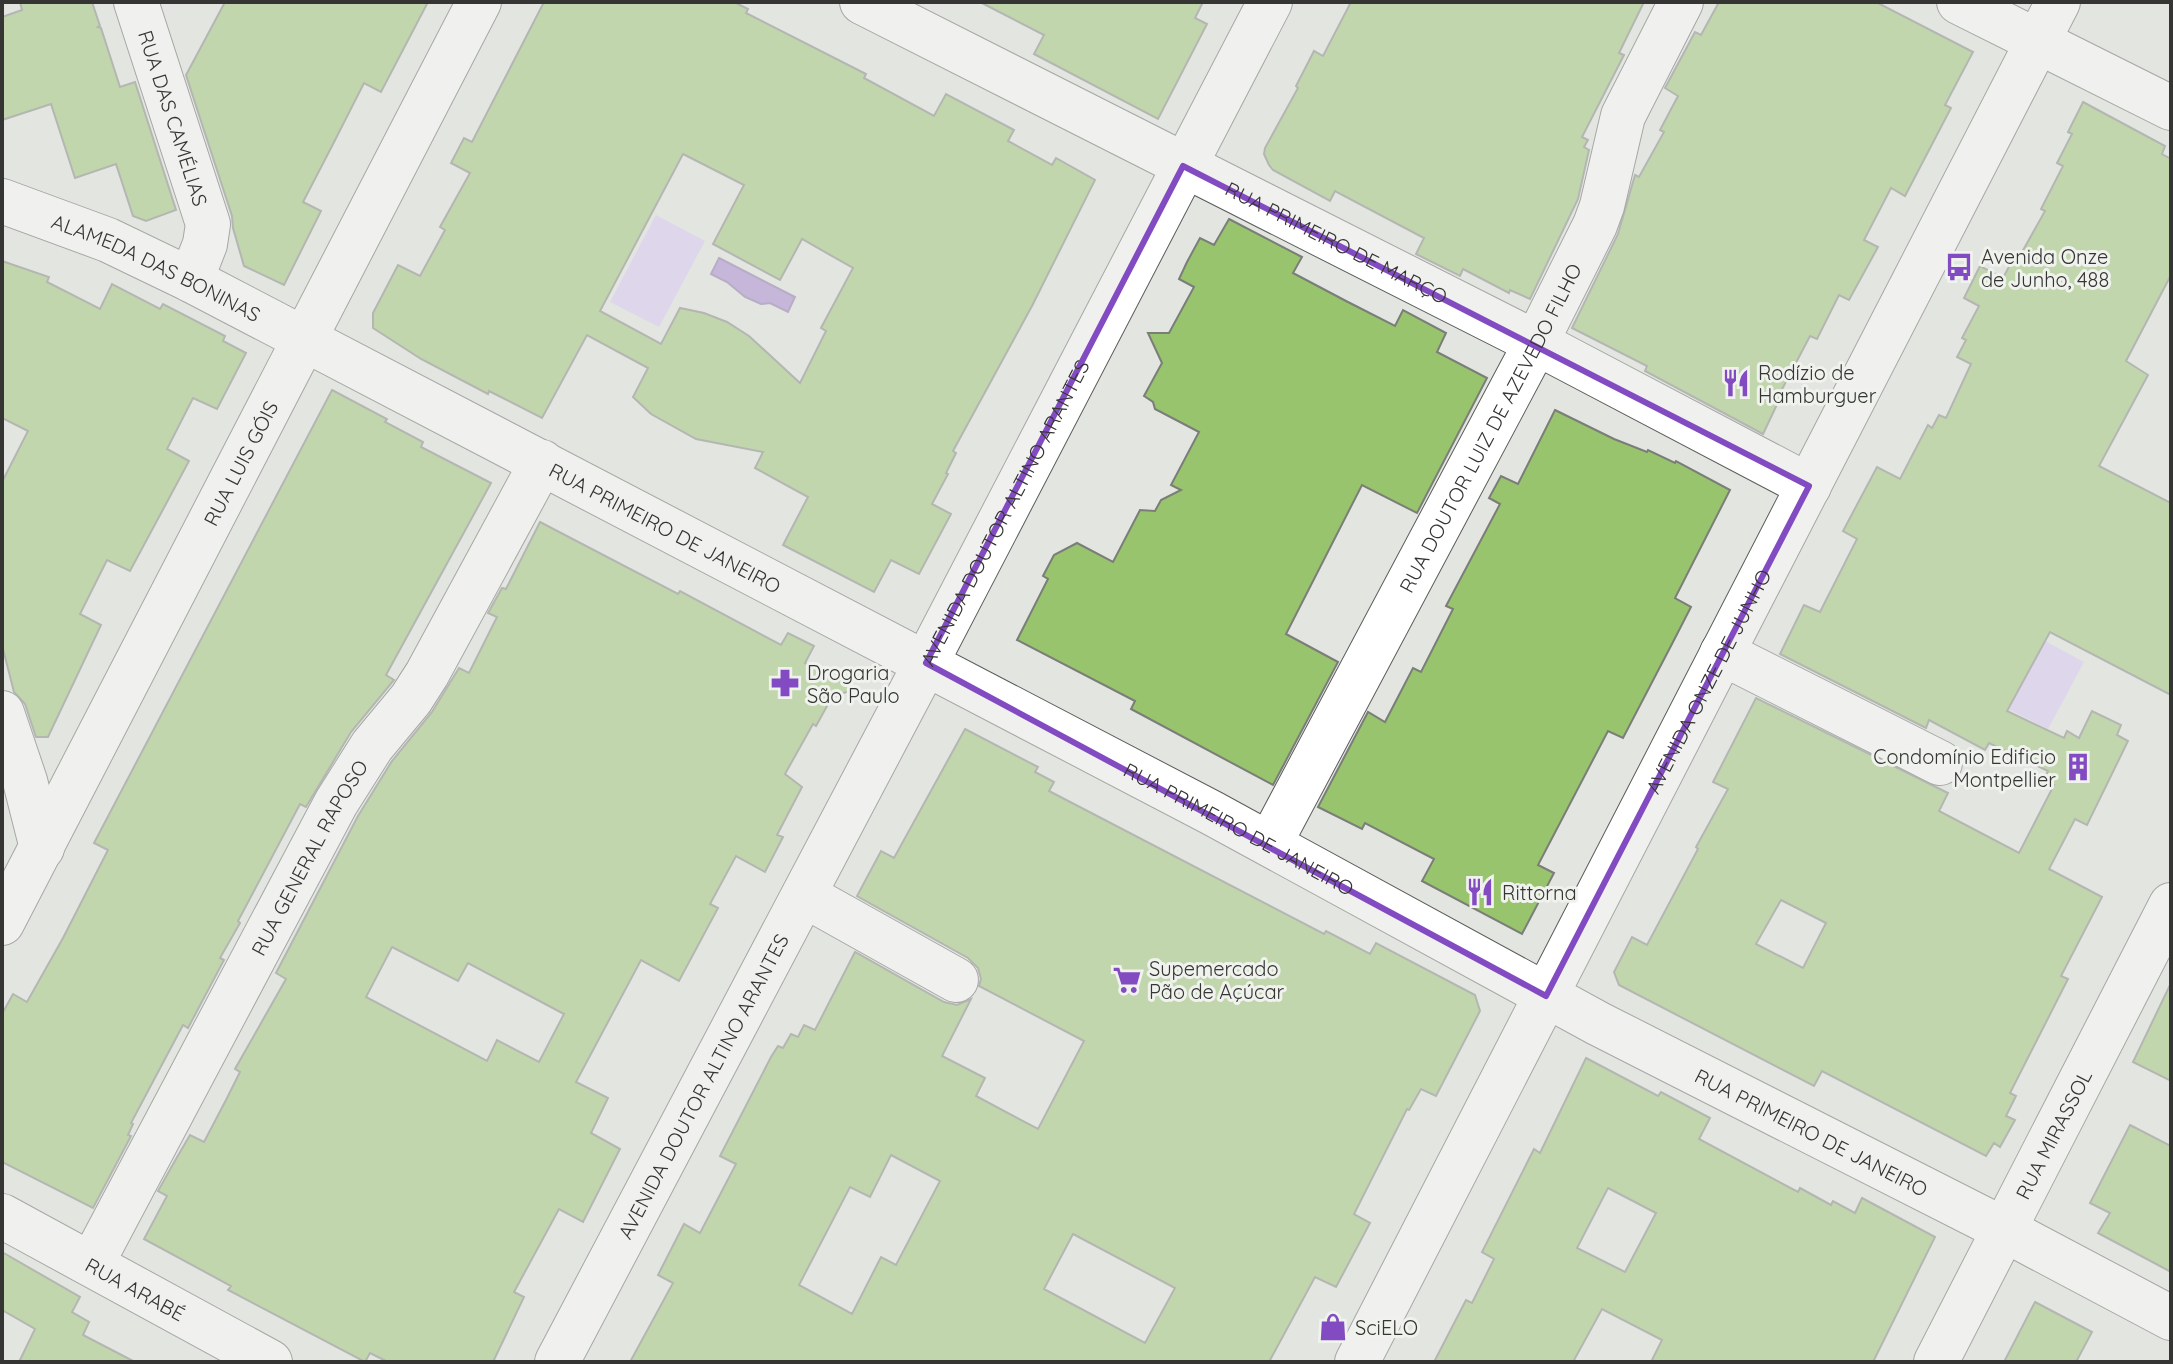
<svg xmlns="http://www.w3.org/2000/svg" width="2173" height="1364" viewBox="0 0 2173 1364" font-family="Quicksand,sans-serif">
  <rect width="100%" height="100%" fill="#e3e5e1"/>
  <g fill="#d7c3f6">
    <polygon points="656,215 705,241 659,327 610,302"/>
    <polygon points="2045,641 2084,662 2048,729 2008,709"/>
  </g>
  <polygon fill="#a07dd1" stroke="#8068a2" stroke-width="2" points="719,258 795,297 788,312 770,303 761,304 745,297 727,282 711,274"/>
  <g fill="#97c46c" stroke="#7b7d79" stroke-width="2" fill-rule="evenodd">
    <polygon points="20,2 92,2 100,26 98,27 101,28 120,87 135,82 176,210 146,221 133,216 116,164 75,178 51,104 2,120 2,17 22,10"/>
    <polygon points="225,2 428,2 381,92 364,83 331,148 303,202 321,211 284,285 244,266 233,228 232,216 186,75"/>
    <path d="M544 2H734L748 9 746 13 866 74 864 78 934 116 946 94 1014 130 1008 141 1052 165 1056 158 1095 180 1032 306 953 451 956 453 946 473 948 474 932 504 951 514 919 574 891 560 874 592 783 545 808 497 755 468 763 452 696 439 651 414 633 397 648 368 587 335 542 418 489 391 488 394 421 359 373 328V313L398 265 420 276 445 230 440 227 470 173 451 163 464 138 472 142ZM683 154 744 185 713 244 780 280 802 239 853 268 821 328 826 331 800 383 749 336 727 322 704 313 680 308 661 344 600 311Z"/>
    <polygon points="980,2 1203,2 1195,18 1207,24 1158,119 1034,54 1044,35"/>
    <polygon points="1351,2 1644,2 1619,53 1624,55 1582,137 1588,140 1584,147 1589,150 1578,199 1530,299 1510,290 1509,293 1463,269 1460,276 1416,254 1424,238 1335,191 1330,201 1273,170 1269,165 1264,154 1265,148 1298,88 1296,86 1314,51 1323,56"/>
    <polygon points="1719,2 1876,2 1973,52 1945,105 1951,108 1905,196 1891,188 1864,240 1878,247 1849,300 1839,295 1817,339 1810,336 1779,395 1781,396 1763,434 1645,371 1647,366 1572,328 1618,234 1635,175 1639,177 1664,132 1660,130 1678,96 1665,88 1695,32 1701,35"/>
    <path d="M2083 102 2165 146 2162 154 2171 159V275L2126 361 2148 375 2099 466 2171 503V695L2050 632 2007 711 2064 738 2067 731 2079 738 2092 711 2121 725 2117 735 2128 741 2087 825 2075 819 2049 869 2102 897 2061 976 2068 979 2010 1093 2016 1096 2006 1116 2015 1120 2000 1147 1994 1143 1986 1156 1822 1071 1814 1086 1619 985 1614 972 1632 937 1647 945 1698 849 1696 847 1728 789 1713 782 1756 698 1948 793 1939 811 2019 853 2054 785 2043 780 2048 771 1989 743 1985 750 1929 720 1926 728 1780 654 1804 605 1820 612 1857 539 1843 531 1877 467 1900 479 1928 425 1932 428 1939 415 1946 418 1971 364 1957 357 1966 340 1962 338 1979 306 1964 298 1980 266 2003 278 2013 259 2017 261 2045 211 2041 209 2063 166 2057 163 2072 134 2068 132ZM1781 900 1826 923 1803 968 1756 944Z"/>
    <polygon points="1229,219 1302,257 1293,273 1346,301 1395,326 1403,310 1446,333 1437,352 1487,378 1417,513 1362,485 1286,634 1338,662 1273,785 1131,709 1135,701 1017,640 1048,579 1043,576 1054,555 1077,543 1113,562 1140,510 1155,511 1161,500 1181,490 1171,485 1199,432 1155,409 1153,402 1144,396 1162,363 1148,333 1169,333 1194,287 1179,279 1187,262 1200,238 1214,245"/>
    <polygon points="2,261 49,277 47,282 100,309 112,284 160,309 163,304 225,336 223,341 246,353 217,409 193,398 167,449 189,461 130,571 107,560 80,614 101,625 48,737 36,737 25,704 14,692 2,645 2,482 28,431 2,418"/>
    <polygon points="332,390 387,419 385,422 423,442 421,447 491,483 386,675 394,680 351,732 306,807 300,804 238,921 240,923 220,958 224,960 188,1028 183,1025 131,1123 133,1124 128,1135 131,1136 93,1208 2,1162 2,1014 13,994 27,1002 63,938 108,850 94,843"/>
    <polygon points="1555,410 1614,439 1647,452 1648,450 1675,463 1676,461 1730,490 1675,598 1691,607 1673,642 1623,738 1608,731 1538,865 1554,873 1522,934 1422,881 1434,859 1365,823 1362,829 1318,807 1368,712 1385,722 1413,668 1421,672 1453,609 1446,606 1500,504 1489,498 1501,476 1518,484"/>
    <path d="M540 522 678 594 680 591 781 645 788 633 814 646 805 663 855 689 832 697 816 726 813 724 785 774 802 787 777 835 783 837 765 872 736 856 710 904 718 908 679 981 641 960 576 1082 608 1098 591 1133 620 1149 583 1222 559 1209 514 1292 524 1297 493 1362H388L370 1353 365 1362 228 1290 231 1286 144 1239 167 1196 158 1191 176 1159 190 1135 204 1142 226 1100 240 1072 235 1069 286 979 276 973 358 816 392 761 432 712 459 668 469 673 497 617 488 613 502 588 506 589ZM392 947 458 981 468 963 564 1014 539 1062 497 1040 487 1061 366 997Z"/>
    <path d="M965 729 1038 767 1035 772 1054 782 1049 791 1324 934 1326 931 1370 954 1376 943 1475 995 1480 1011 1436 1096 1421 1089 1409 1110 1407 1109 1354 1214 1370 1223 1336 1287 1315 1277 1269 1362H630L673 1283 658 1275 684 1224 700 1233 736 1164 720 1156 771 1057 778 1046 783 1048 791 1034 798 1037 804 1025 815 1030 855 952 944 1002 957 1005 971 999 942 1056 985 1078 976 1096 1038 1129 1084 1041 979 986 981 979 978 968 968 958 857 896 881 851 894 858ZM891 1155 940 1181 896 1265 881 1257 852 1314 799 1285 850 1187 870 1197ZM1073 1234 1175 1288 1145 1343 1044 1289Z"/>
    <polygon points="2171,983 2171,1081 2133,1062"/>
    <path d="M1586 1058 1658 1096 1661 1092 1710 1118 1699 1139 1798 1192 1800 1188 1831 1205 1833 1201 1855 1213 1862 1198 1935 1237 1873 1362H1651L1662 1340 1602 1309 1573 1362H1434L1466 1300 1472 1303 1494 1259 1482 1252 1534 1149 1540 1153ZM1608 1188 1656 1213 1625 1272 1577 1248Z"/>
    <polygon points="2130,1125 2171,1146 2171,1272 2098,1233 2110,1213 2090,1203"/>
    <polygon points="2,1252 80,1297 72,1312 89,1322 83,1335 135,1362 19,1362 35,1329 2,1310"/>
    <polygon points="2035,1302 2092,1332 2076,1362 2004,1362"/>
  </g>
  <g fill="none" stroke-linecap="round" stroke-linejoin="round">
    <defs>
      <g id="minor">
        <path id="s1" d="M136 2 208 224 205 244 191 280"/>
        <path id="s2" d="M862 2 1558 354 1809 486"/>
        <polyline points="1959,2 2171,108"/>
        <path id="s3" d="M2 201 108 240 191 280 1212 813 1599 1024 2005 1230 2171 1318"/>
        <polyline points="1722,653 1940,763"/>
        <polyline points="2,713 25,781 42,848"/>
        <path id="s4" d="M1270 843 1536 343 1595 225 1602 206 1623 116 1681 2"/>
        <polyline points="804,895 956,980"/>
        <path id="s5" d="M2 923 479 2"/>
        <path id="s6" d="M2 1216 270 1362"/>
        <path id="s7" d="M92 1263 336 803 372 746 411 699 427 674 542 462"/>
        <path id="s8" d="M557 1362 926 663 1270 2"/>
        <path id="s9" d="M1357 1362 2058 2"/>
        <path id="s10" d="M1936 1362 2171 905"/>
      </g>
    </defs>
    <use href="#minor" stroke="#5a5d59" stroke-width="46"/>
    <use href="#minor" stroke="#fff" stroke-width="44"/>
  </g>
  <path d="M0 0H2173V1364H0ZM1183 166 1809 486 1546 996 926 663Z" fill="#e3e5e1" fill-opacity=".55" fill-rule="evenodd"/>
  <path fill="none" stroke="#834bc2" stroke-width="6" stroke-linejoin="round" d="M1183 166 1809 486 1546 996 926 663Z"/>
  <defs>
    <symbol id="bus-bare" viewBox="-9 -9 18 18"><path d="M-5-6H5V4H4V6H2V4H-2V6H-4V4H-5ZM-3.5-4V0h7V-4ZM-3.5 1.2v1.5H-2V1.2ZM2 1.2v1.5H3.5V1.2Z" fill="#834bc2" stroke="#f0f2ee" stroke-width="2.5" paint-order="stroke"/></symbol>
    <symbol id="restaurant-bare" viewBox="-9 -9 18 18"><path d="M-5-6h1v4h1v-4h1v4h1v-4h1v5L-1.5 .5V6h-2V.5L-5-1ZM5-6V6H3V1.5H1.5Q1.5-4 5-6Z" fill="#834bc2" stroke="#f0f2ee" stroke-width="2.5" paint-order="stroke"/></symbol>
    <symbol id="pharmacy-bare" viewBox="-9 -9 18 18"><path d="M-2-6h4v4h4v4h-4v4h-4v-4h-4v-4h4Z" fill="#834bc2" stroke="#f0f2ee" stroke-width="2.5" paint-order="stroke"/></symbol>
    <symbol id="building-bare" viewBox="-9 -9 18 18"><path d="M-4-6H4V6H1V3H-1V6H-4ZM-2.5-4.3h1.7v1.8h-1.7ZM.8-4.3h1.7v1.8H.8ZM-2.5-1h1.7V.8h-1.7ZM.8-1h1.7V.8H.8Z" fill="#834bc2" stroke="#f0f2ee" stroke-width="2.5" paint-order="stroke"/></symbol>
    <symbol id="supermarket-bare" viewBox="-9 -9 18 18"><path d="M-6-5.5h2.5l.6 2H6L4.5 2H-2.5L-4.4-4H-6ZM-1.5 3.2a1.3 1.3 0 1 0 .1 0ZM3 3.2a1.3 1.3 0 1 0 .1 0Z" fill="#834bc2" stroke="#f0f2ee" stroke-width="2.5" paint-order="stroke"/></symbol>
    <symbol id="shop-bare" viewBox="-9 -9 18 18"><path d="M-5-2.5h2.3a2.7 3.5 0 0 1 5.4 0H5L5.5 6h-11ZM-1.5-2.5h3a1.5 2.3 0 0 0-3 0Z" fill="#834bc2" stroke="#f0f2ee" stroke-width="2.5" paint-order="stroke"/></symbol>
  </defs>
  <g fill-rule="evenodd">
    <use href="#bus-bare" x="1939" y="247" width="40" height="40"/>
    <use href="#restaurant-bare" x="1716" y="363" width="40" height="40"/>
    <use href="#pharmacy-bare" x="765" y="663" width="40" height="40"/>
    <use href="#building-bare" x="2058" y="747" width="40" height="40"/>
    <use href="#restaurant-bare" x="1460" y="872" width="40" height="40"/>
    <use href="#supermarket-bare" x="1107" y="960" width="40" height="40"/>
    <use href="#shop-bare" x="1313" y="1307" width="40" height="40"/>
  </g>
  <g text-anchor="middle" dominant-baseline="central" stroke-width="6" stroke-linejoin="round" paint-order="stroke">
    <g font-size="20" fill="#353634" stroke="#f0f2ee">
      <text stroke="none"><textPath href="#s1" startOffset="122">RUA DAS CAMÉLIAS</textPath></text>
      <text stroke="none"><textPath href="#s2" startOffset="532">RUA PRIMEIRO DE MARÇO</textPath></text>
      <text stroke="none"><textPath href="#s3" startOffset="168">ALAMEDA DAS BONINAS</textPath></text>
      <text stroke="none"><textPath href="#s4" startOffset="470">RUA DOUTOR LUIZ DE AZEVEDO FILHO</textPath></text>
      <text stroke="none"><textPath href="#s5" startOffset="518">RUA LUIS GÓIS</textPath></text>
      <text stroke="none"><textPath href="#s8" startOffset="960">AVENIDA DOUTOR ALTINO ARANTES</textPath></text>
      <text stroke="none"><textPath href="#s3" startOffset="740">RUA PRIMEIRO DE JANEIRO</textPath></text>
      <text stroke="none"><textPath href="#s9" startOffset="766">AVENIDA ONZE DE JUNHO</textPath></text>
      <text stroke="none"><textPath href="#s3" startOffset="1388">RUA PRIMEIRO DE JANEIRO</textPath></text>
      <text stroke="none"><textPath href="#s7" startOffset="460">RUA GENERAL RAPOSO</textPath></text>
      <text stroke="none"><textPath href="#s8" startOffset="312">AVENIDA DOUTOR ALTINO ARANTES</textPath></text>
      <text stroke="none"><textPath href="#s3" startOffset="2036">RUA PRIMEIRO DE JANEIRO</textPath></text>
      <text stroke="none"><textPath href="#s10" startOffset="256">RUA MIRASSOL</textPath></text>
      <text stroke="none"><textPath href="#s6" startOffset="152">RUA ARABÉ</textPath></text>
    </g>
    <g font-size="20" fill="#353634" stroke="#f0f2ee" text-anchor="start">
      <text x="1981" y="256">Avenida Onze<tspan x="1981" dy="23">de Junho, 488</tspan></text>
      <text x="1758" y="372">Rodízio de<tspan x="1758" dy="23">Hamburguer</tspan></text>
      <text x="807" y="672">Drogaria<tspan x="807" dy="23">São Paulo</tspan></text>
      <text x="2056" y="756" text-anchor="end">Condomínio Edificio<tspan x="2056" dy="23">Montpellier</tspan></text>
      <text x="1502" y="892">Rittorna</text>
      <text x="1149" y="968">Supemercado<tspan x="1149" dy="23">Pão de Açúcar</tspan></text>
      <text x="1355" y="1327">SciELO</text>
    </g>
  </g>
  <rect width="2173" height="1364" fill="none" stroke="#353634" stroke-width="8"/>
</svg>
